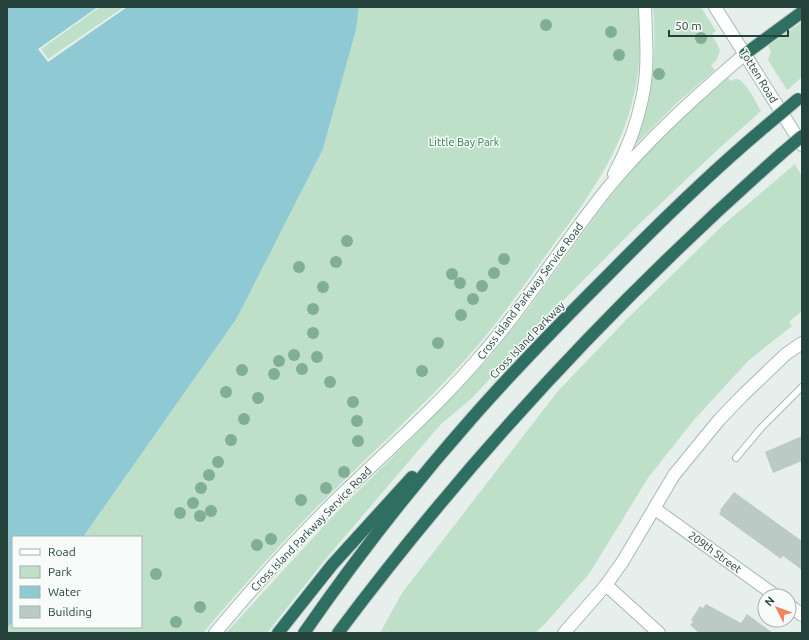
<svg xmlns="http://www.w3.org/2000/svg" width="809" height="640" viewBox="0 0 809 640" font-family="Ubuntu,sans-serif">
  <rect width="100%" height="100%" fill="#e6efeb"/>
  <g fill="#bfe0c8">
    <polygon points="98,7 127,7 48,62 38,49"/>
    <path d="M359 7H639C641 19 640 31 640 42 639 129 598 185 549 251 522 288 496 326 465 360 416 414 361 462 311 513 273 552 238 592 203 633H7V628L13 621V627H141V537H83L237 318 323 149 356 30Z"/>
    <path d="M653 7H701L716 31 712 34 720 50 717 60 711 65 715 70 679 101 634 146C640 127 650 101 652 81 655 59 655 29 653 7Z"/>
    <polygon points="802,22 802,77 787,90 768,60 771,51 768,46"/>
    <path d="M728 78 731 81C733 80 735 79 737 79 745 80 757 104 761 111L713 154 634 229 543 321 472 398 440 425 324 561 267 633H226L332 517 421 429 490 357 531 305 602 207 637 164 683 117Z"/>
    <polygon points="795,164 802,176 802,311 789,322 792,326 748,361 693,421 648,478 589,574 544,625 535,633 380,633 402,593 558,391 625,321 722,226"/>
  </g>
  <polygon fill="#8ec9d4" points="7,7 98,7 39,49 48,61 127,7 359,7 356,30 323,149 237,318 83,537 13,537 13,621 7,628"/>
  <polygon fill="#e6efeb" points="98,7 100,7 41,49 48,59 124,7 127,7 48,62 38,49"/>
  <g fill="#bbcac4">
    <polygon points="802,436 802,461 773,473 765,452"/>
    <polygon points="734,492 802,541 802,570 783,556 781,559 719,514 721,511 720,510"/>
    <polygon points="706,604 741,623 747,614 773,633 699,633 690,625 693,622 691,620 700,606 703,608"/>
  </g>
  <g fill="none" stroke-linecap="round" stroke-linejoin="round">
    <defs>
      <polyline id="lane" points="736,458 761,428 802,387"/>
      <g id="street">
        <polyline points="655,509 776,596"/>
        <polyline points="606,585 659,633"/>
        <polyline points="789,605 802,615"/>
      </g>
      <g id="secondary">
        <polyline points="715,7 802,145"/>
        <path d="M614 174C626 152 637 124 642 99 649 69 646 37 645 7"/>
        <path d="M215 633C251 590 289 547 329 507 379 458 432 412 478 359 525 306 562 245 607 189 648 139 696 96 745 54"/>
        <polyline points="564,633 606,585 623,561 674,475 719,420 742,396 786,354 802,343"/>
      </g>
      <g id="highway">
        <polyline points="745,54 802,12"/>
        <polyline points="278,633 332,565 412,477"/>
        <path d="M304 633C356 558 412 486 472 418 516 368 563 320 610 273 660 222 711 172 766 126"/>
        <path d="M338 633C469 458 619 297 782 153"/>
      </g>
    </defs>
    <use href="#lane" stroke="#a8b8b2" stroke-width="8"/>
    <use href="#street" stroke="#a8b8b2" stroke-width="14"/>
    <use href="#secondary" stroke="#a4bbb3" stroke-width="14"/>
    <use href="#highway" stroke="#c2cac8" stroke-width="14"/>
    <use href="#lane" stroke="#fff" stroke-width="6"/>
    <use href="#street" stroke="#fff" stroke-width="12"/>
    <use href="#secondary" stroke="#fff" stroke-width="12"/>
    <use href="#highway" stroke="#2f6f62" stroke-width="12"/>
    <defs>
      <g id="highway-bridge">
        <polyline points="766,126 798,99"/>
        <polyline points="782,153 802,136"/>
      </g>
    </defs>
    <use href="#highway-bridge" stroke="#c2cac8" stroke-width="14" stroke-linecap="butt"/>
    <use href="#highway-bridge" stroke="#2f6f62" stroke-width="12"/>
  </g>
  <g fill="#80af93">
    <circle cx="546" cy="25" r="6"/>
    <circle cx="611" cy="32" r="6"/>
    <circle cx="701" cy="38" r="6"/>
    <circle cx="619" cy="55" r="6"/>
    <circle cx="659" cy="74" r="6"/>
    <circle cx="347" cy="241" r="6"/>
    <circle cx="504" cy="259" r="6"/>
    <circle cx="336" cy="262" r="6"/>
    <circle cx="299" cy="267" r="6"/>
    <circle cx="494" cy="273" r="6"/>
    <circle cx="452" cy="274" r="6"/>
    <circle cx="460" cy="283" r="6"/>
    <circle cx="482" cy="286" r="6"/>
    <circle cx="323" cy="287" r="6"/>
    <circle cx="473" cy="299" r="6"/>
    <circle cx="313" cy="309" r="6"/>
    <circle cx="461" cy="315" r="6"/>
    <circle cx="313" cy="333" r="6"/>
    <circle cx="438" cy="343" r="6"/>
    <circle cx="294" cy="355" r="6"/>
    <circle cx="317" cy="357" r="6"/>
    <circle cx="279" cy="361" r="6"/>
    <circle cx="302" cy="369" r="6"/>
    <circle cx="242" cy="370" r="6"/>
    <circle cx="422" cy="371" r="6"/>
    <circle cx="274" cy="374" r="6"/>
    <circle cx="330" cy="382" r="6"/>
    <circle cx="226" cy="392" r="6"/>
    <circle cx="258" cy="398" r="6"/>
    <circle cx="353" cy="402" r="6"/>
    <circle cx="244" cy="419" r="6"/>
    <circle cx="357" cy="421" r="6"/>
    <circle cx="231" cy="440" r="6"/>
    <circle cx="358" cy="441" r="6"/>
    <circle cx="218" cy="462" r="6"/>
    <circle cx="344" cy="472" r="6"/>
    <circle cx="209" cy="475" r="6"/>
    <circle cx="201" cy="488" r="6"/>
    <circle cx="326" cy="488" r="6"/>
    <circle cx="301" cy="500" r="6"/>
    <circle cx="193" cy="503" r="6"/>
    <circle cx="211" cy="511" r="6"/>
    <circle cx="180" cy="513" r="6"/>
    <circle cx="200" cy="516" r="6"/>
    <circle cx="271" cy="539" r="6"/>
    <circle cx="257" cy="545" r="6"/>
    <circle cx="156" cy="574" r="6"/>
    <circle cx="200" cy="607" r="6"/>
    <circle cx="176" cy="622" r="6"/>
  </g>
  <g text-anchor="middle" dominant-baseline="central" stroke-width="3" stroke-linejoin="round" paint-order="stroke">
    <g font-size="11" fill="#24423a" stroke="#f7fbf9">
      <text transform="translate(759 76) rotate(58)">Totten Road</text>
      <text transform="translate(530 291) rotate(-53)">Cross Island Parkway Service Road</text>
      <text transform="translate(527 340) rotate(-46)">Cross Island Parkway</text>
      <text transform="translate(311 529) rotate(-46)">Cross Island Parkway Service Road</text>
      <text transform="translate(715 552) rotate(36)">209th Street</text>
    </g>
    <g font-size="11" fill="#2d7a4b" stroke="#f7fbf9">
      <text x="464" y="142">Little Bay Park</text>
    </g>
  </g>
  <rect width="809" height="640" fill="none" stroke="#24423a" stroke-width="16"/>
  <rect x="12" y="536" width="130" height="92" fill="#f7fbf9" stroke="#a3b1ad"/>
  <rect x="20" y="549" width="20" height="6" fill="#ffffff" stroke="#a3b1ad"/>
  <text x="48" y="556" font-size="12" fill="#24423a">Road</text>
  <rect x="20" y="566" width="20" height="12" fill="#bfe0c8" stroke="#a3b1ad"/>
  <text x="48" y="576" font-size="12" fill="#24423a">Park</text>
  <rect x="20" y="586" width="20" height="12" fill="#8ec9d4" stroke="#a3b1ad"/>
  <text x="48" y="596" font-size="12" fill="#24423a">Water</text>
  <rect x="20" y="606" width="20" height="12" fill="#bbcac4" stroke="#a3b1ad"/>
  <text x="48" y="616" font-size="12" fill="#24423a">Building</text>
  <g transform="translate(777 608) rotate(312)"><circle r="19" fill="#f7fbf9" stroke="#a3b1ad"/>
  <path d="M0-3L7 15L0 10L-7 15Z" fill="#f4845f"/>
  <text y="-6" font-size="11" font-weight="bold" text-anchor="middle" fill="#24423a">N</text>
  </g>
  <path d="M669 30v6h119v-6" fill="none" stroke="#24423a" stroke-width="2"/>
  <text x="675" y="30" font-size="12" fill="#24423a" stroke="#f7fbf9" stroke-width="3" paint-order="stroke">50 m</text>
</svg>
